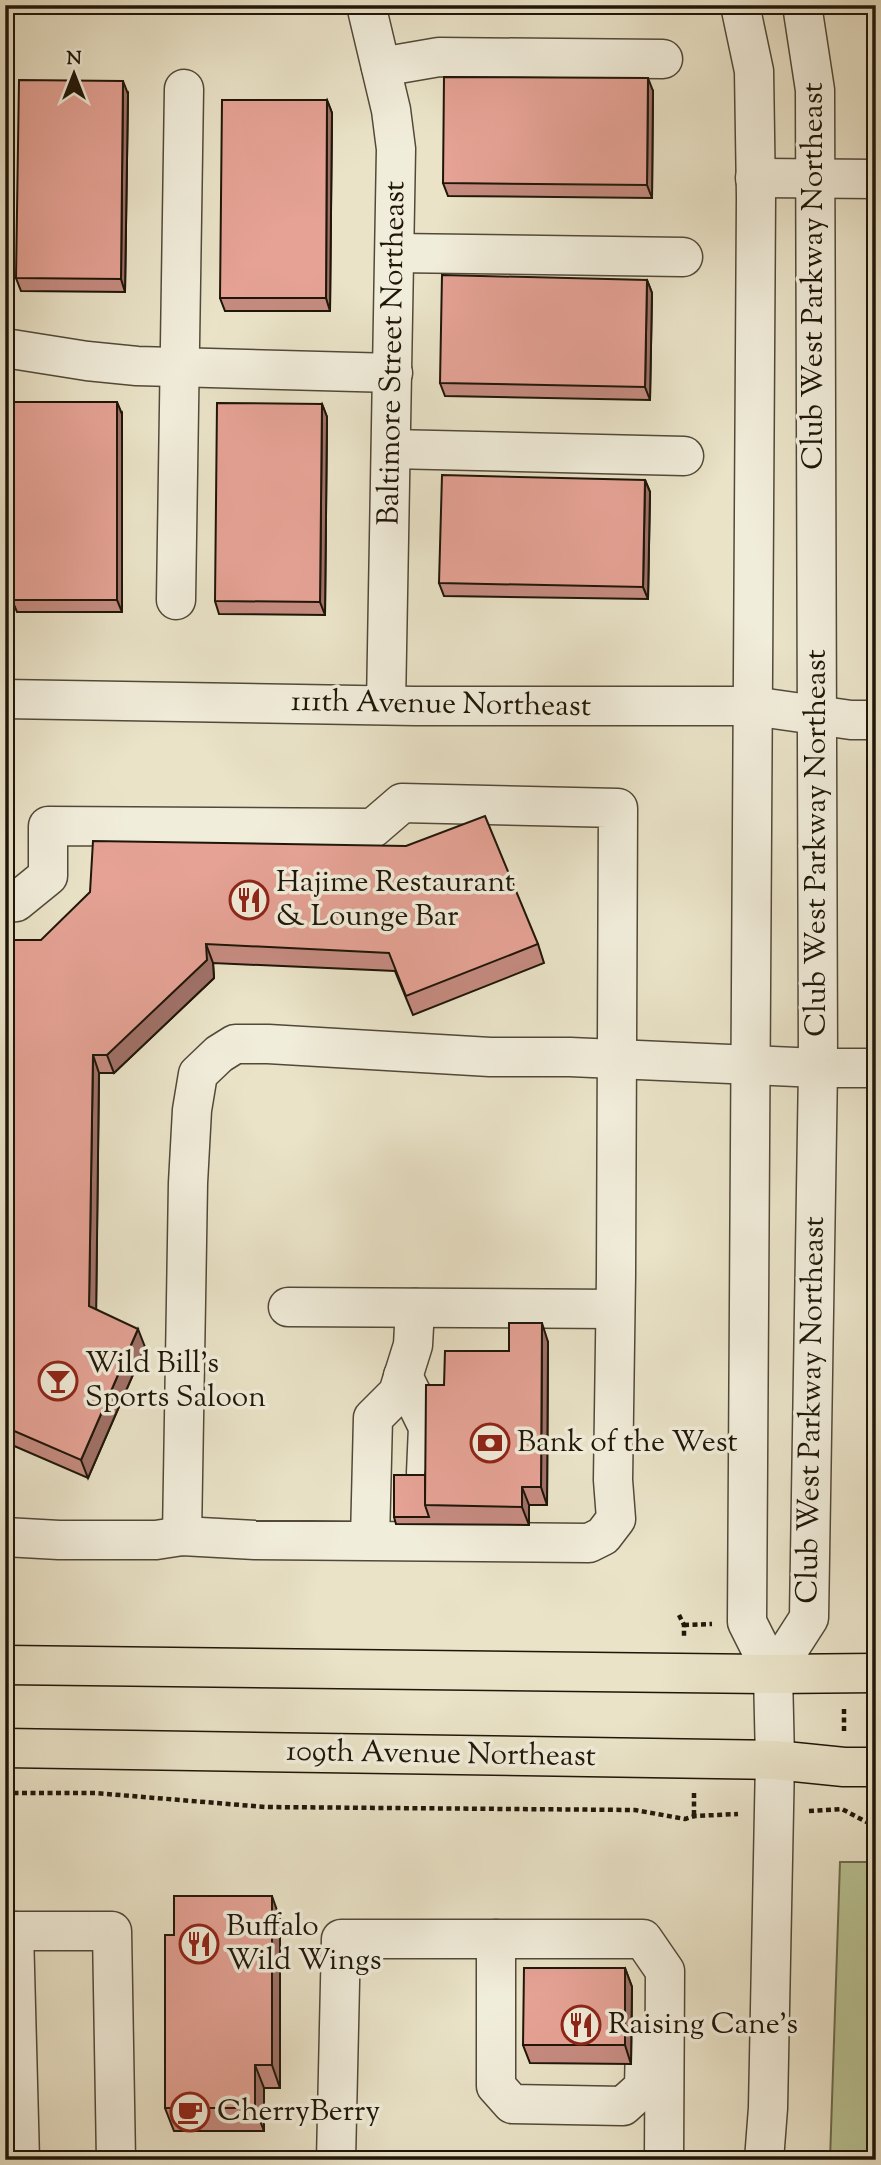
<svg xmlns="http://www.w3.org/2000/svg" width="881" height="2165" viewBox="0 0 881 2165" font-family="'Sorts Mill Goudy',serif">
  <rect width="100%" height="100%" fill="#eae3c8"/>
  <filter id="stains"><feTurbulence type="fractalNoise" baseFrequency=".00286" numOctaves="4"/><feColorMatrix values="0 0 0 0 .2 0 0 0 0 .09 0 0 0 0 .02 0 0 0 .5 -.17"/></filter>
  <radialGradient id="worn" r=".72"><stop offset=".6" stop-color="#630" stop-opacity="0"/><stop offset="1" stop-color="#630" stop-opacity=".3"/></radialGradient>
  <polygon fill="#b9c394" stroke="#6c6c4e" stroke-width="2" points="840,1862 876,1862 876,2160 830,2160"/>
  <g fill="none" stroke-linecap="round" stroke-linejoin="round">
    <defs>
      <g id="minor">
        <polyline points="366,5 391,110 396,149 386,705"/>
        <polyline points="740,5 754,71 756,197 747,1622 773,1674 775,1760 768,2108 764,2160"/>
        <polyline points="381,67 439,57 663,59"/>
        <polyline points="755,178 876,179"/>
        <polyline points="395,253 683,257"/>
        <polyline points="5,348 87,361 137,366 393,373"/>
        <polyline points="391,449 684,456"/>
        <polyline points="176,600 184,89"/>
        <polyline points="5,699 415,706 752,706 851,720 876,720"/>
        <polyline points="5,903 16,902 48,876 48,826 373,828 402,803 618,808 616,1275 613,1480 616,1519 603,1536 589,1543 255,1540 182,1536 156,1540 59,1540 5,1537"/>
        <polyline points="288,1307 615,1309"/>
        <polyline points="403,1376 428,1427 426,1473"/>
        <polyline points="182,1536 188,1183 192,1110 198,1074 219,1054 235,1044 268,1044 490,1057 570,1057 818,1068 876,1068"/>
        <polyline points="370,1540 373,1418 398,1393 413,1345 415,1308"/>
        <polyline points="773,1674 809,1618 818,1068 815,90 802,5"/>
        <polyline points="5,1931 112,1931 116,2160"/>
        <polyline points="14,1931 20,2160"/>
        <polyline points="496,1939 496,2086 512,2104 623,2106 644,2087 645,2043"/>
        <polyline points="336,2160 341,1939 643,1939 665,1971 664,2160"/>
      </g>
      <g id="major">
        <polyline points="5,1665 773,1674 876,1673"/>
        <polyline points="5,1748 775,1760 844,1767 876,1767"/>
      </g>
    </defs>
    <use href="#minor" stroke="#524939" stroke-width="41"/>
    <use href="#major" stroke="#1f1609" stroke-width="41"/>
    <g stroke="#1f1609" stroke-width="4.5" stroke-dasharray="5 3.5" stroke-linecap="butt">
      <polyline points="679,1615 684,1625 684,1638"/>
      <polyline points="684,1625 712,1624"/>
      <polyline points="844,1731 844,1709"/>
      <polyline points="5,1793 95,1793 265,1807 635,1810 685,1819 695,1816 738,1814"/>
      <polyline points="694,1793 694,1816"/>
      <polyline points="809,1811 842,1809 876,1827"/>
    </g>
    <use href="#minor" stroke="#f1eddb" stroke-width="38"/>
    <use href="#major" stroke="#eae3c8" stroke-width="38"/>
  </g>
  <g fill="#c58b80" stroke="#1f1609" stroke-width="2">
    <polygon points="653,91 652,198 448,196 443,183"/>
    <polygon points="128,94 125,292 21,291 16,278"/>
    <polygon points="327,100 332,113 330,311 225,311 220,298"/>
    <polygon points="647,280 652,293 650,400 445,396 440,383"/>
    <polygon points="322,404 327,417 325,615 219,614 215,601"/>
    <polygon points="122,414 122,612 17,612 12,600"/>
    <polygon points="645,480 650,492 648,599 444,596 439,583"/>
    <polygon points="5,940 538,944 544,963 413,1015 395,971 213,963 214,978 114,1073 99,1073 96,1309 145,1347 88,1478 5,1442"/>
    <polygon points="548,1342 547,1505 529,1505 529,1525 396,1524 394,1517 425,1475 444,1385 509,1351"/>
    <polygon points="280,1919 280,2088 264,2088 264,2131 174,2131 165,2108 174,1935"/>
    <polygon points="625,1968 632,1987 631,2064 530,2063 523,2045"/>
  </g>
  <g fill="#a07168" stroke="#1f1609" stroke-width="2">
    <polygon points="648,78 653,91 652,198 647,185"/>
    <polygon points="123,81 128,94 125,292 121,279"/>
    <polygon points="327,100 332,113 330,311 326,298"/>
    <polygon points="647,280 652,293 650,400 645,387"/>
    <polygon points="117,402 122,414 122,612 117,600"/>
    <polygon points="322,404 327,417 325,615 320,602"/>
    <polygon points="645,480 650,492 648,599 643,587"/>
    <polygon points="206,944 213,963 214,978 114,1073 107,1055"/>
    <polygon points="93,1055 99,1073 96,1324 89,1306"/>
    <polygon points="542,1323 548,1342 547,1505 541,1487"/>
    <polygon points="138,1329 145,1347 88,1478 81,1460"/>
    <polygon points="522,1487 529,1505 529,1525 522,1507"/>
    <polygon points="272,1896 280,1919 280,2088 272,2065"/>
    <polygon points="625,1968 632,1987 631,2064 625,2045"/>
    <polygon points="255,2065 264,2088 264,2131 255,2108"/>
  </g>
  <g fill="#e5a295" stroke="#1f1609" stroke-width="2">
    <polygon points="444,77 648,78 647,185 443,183"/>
    <polygon points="19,80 123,81 121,279 16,278"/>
    <polygon points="222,100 327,100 326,298 220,298"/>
    <polygon points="442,275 647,280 645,387 440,383"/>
    <rect x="12" y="402" width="105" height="198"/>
    <polygon points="217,403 322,404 320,602 215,601"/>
    <polygon points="442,475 645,480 643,587 439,583"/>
    <polygon points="485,816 538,944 406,996 389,953 206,944 207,960 107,1055 93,1055 89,1306 138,1329 81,1460 5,1427 5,940 41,940 90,892 93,841 406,846"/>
    <polygon points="509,1323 542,1323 541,1487 522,1487 522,1507 425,1505 426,1385 444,1385 445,1351 509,1351"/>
    <polygon points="394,1475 425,1475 425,1505 429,1517 394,1517"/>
    <polygon points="174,1896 272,1896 272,2065 255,2065 255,2108 165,2108 165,1935 174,1935"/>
    <polygon points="524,1968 625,1968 625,2045 523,2045"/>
  </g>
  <defs>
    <symbol id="restaurant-ring" viewBox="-11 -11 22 22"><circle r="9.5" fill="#f1eddb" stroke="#8f2418" stroke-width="1.5"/><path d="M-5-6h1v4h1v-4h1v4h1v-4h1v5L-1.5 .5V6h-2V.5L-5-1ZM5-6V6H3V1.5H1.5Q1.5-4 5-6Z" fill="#8f2418"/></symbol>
    <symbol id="bar-ring" viewBox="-11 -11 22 22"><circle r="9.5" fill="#f1eddb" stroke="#8f2418" stroke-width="1.5"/><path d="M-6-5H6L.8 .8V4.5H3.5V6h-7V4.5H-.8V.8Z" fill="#8f2418"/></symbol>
    <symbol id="bank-ring" viewBox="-11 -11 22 22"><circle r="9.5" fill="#f1eddb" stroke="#8f2418" stroke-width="1.5"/><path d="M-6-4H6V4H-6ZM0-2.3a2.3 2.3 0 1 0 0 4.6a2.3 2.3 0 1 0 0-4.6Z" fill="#8f2418"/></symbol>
    <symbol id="cafe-ring" viewBox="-11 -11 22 22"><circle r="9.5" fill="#f1eddb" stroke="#8f2418" stroke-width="1.5"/><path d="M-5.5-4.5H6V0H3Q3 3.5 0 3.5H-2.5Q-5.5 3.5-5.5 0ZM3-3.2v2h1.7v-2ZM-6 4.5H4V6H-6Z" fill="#8f2418"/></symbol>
  </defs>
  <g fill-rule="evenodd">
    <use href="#restaurant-ring" x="227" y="878" width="44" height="44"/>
    <use href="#bar-ring" x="36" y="1359" width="44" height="44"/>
    <use href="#bank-ring" x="468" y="1421" width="44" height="44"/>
    <use href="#restaurant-ring" x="177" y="1922" width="44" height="44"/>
    <use href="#restaurant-ring" x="559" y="2003" width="44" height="44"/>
    <use href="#cafe-ring" x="168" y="2090" width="44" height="44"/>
  </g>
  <g text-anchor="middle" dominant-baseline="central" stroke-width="7" stroke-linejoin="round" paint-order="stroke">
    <g font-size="30" fill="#1f1609" stroke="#f1eddb">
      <text transform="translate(814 276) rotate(-90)">Club West Parkway Northeast</text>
      <text transform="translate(393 353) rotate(-89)">Baltimore Street Northeast</text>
      <text transform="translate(441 705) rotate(1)">111th Avenue Northeast</text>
      <text transform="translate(817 843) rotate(-90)">Club West Parkway Northeast</text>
      <text transform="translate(812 1410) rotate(-89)">Club West Parkway Northeast</text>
      <text transform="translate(441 1755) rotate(1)">109th Avenue Northeast</text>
    </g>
    <g font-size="30" fill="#1f1609" stroke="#f1eddb" text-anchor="start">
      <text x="276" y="883">Hajime Restaurant<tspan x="276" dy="34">&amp; Lounge Bar</tspan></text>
      <text x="85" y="1364">Wild Bill's<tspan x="85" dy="34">Sports Saloon</tspan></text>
      <text x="517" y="1443">Bank of the West</text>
      <text x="226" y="1927">Buffalo<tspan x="226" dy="34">Wild Wings</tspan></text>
      <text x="608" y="2025">Raising Cane's</text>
      <text x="217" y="2112">CherryBerry</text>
    </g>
  </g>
  <rect width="881" height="2165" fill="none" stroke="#eae3c8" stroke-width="28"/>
  <rect x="7" y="7" width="867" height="2151" fill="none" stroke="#1f1609" stroke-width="3.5"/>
  <rect x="14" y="14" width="853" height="2137" fill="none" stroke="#1f1609" stroke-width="2"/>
  <g transform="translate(74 74)" stroke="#f1eddb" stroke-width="5" paint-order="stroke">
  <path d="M0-5L12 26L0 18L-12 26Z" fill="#1f1609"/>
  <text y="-10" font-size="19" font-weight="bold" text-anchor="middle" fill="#1f1609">N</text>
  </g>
  <rect width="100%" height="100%" filter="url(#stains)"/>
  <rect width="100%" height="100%" fill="url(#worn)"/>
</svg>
